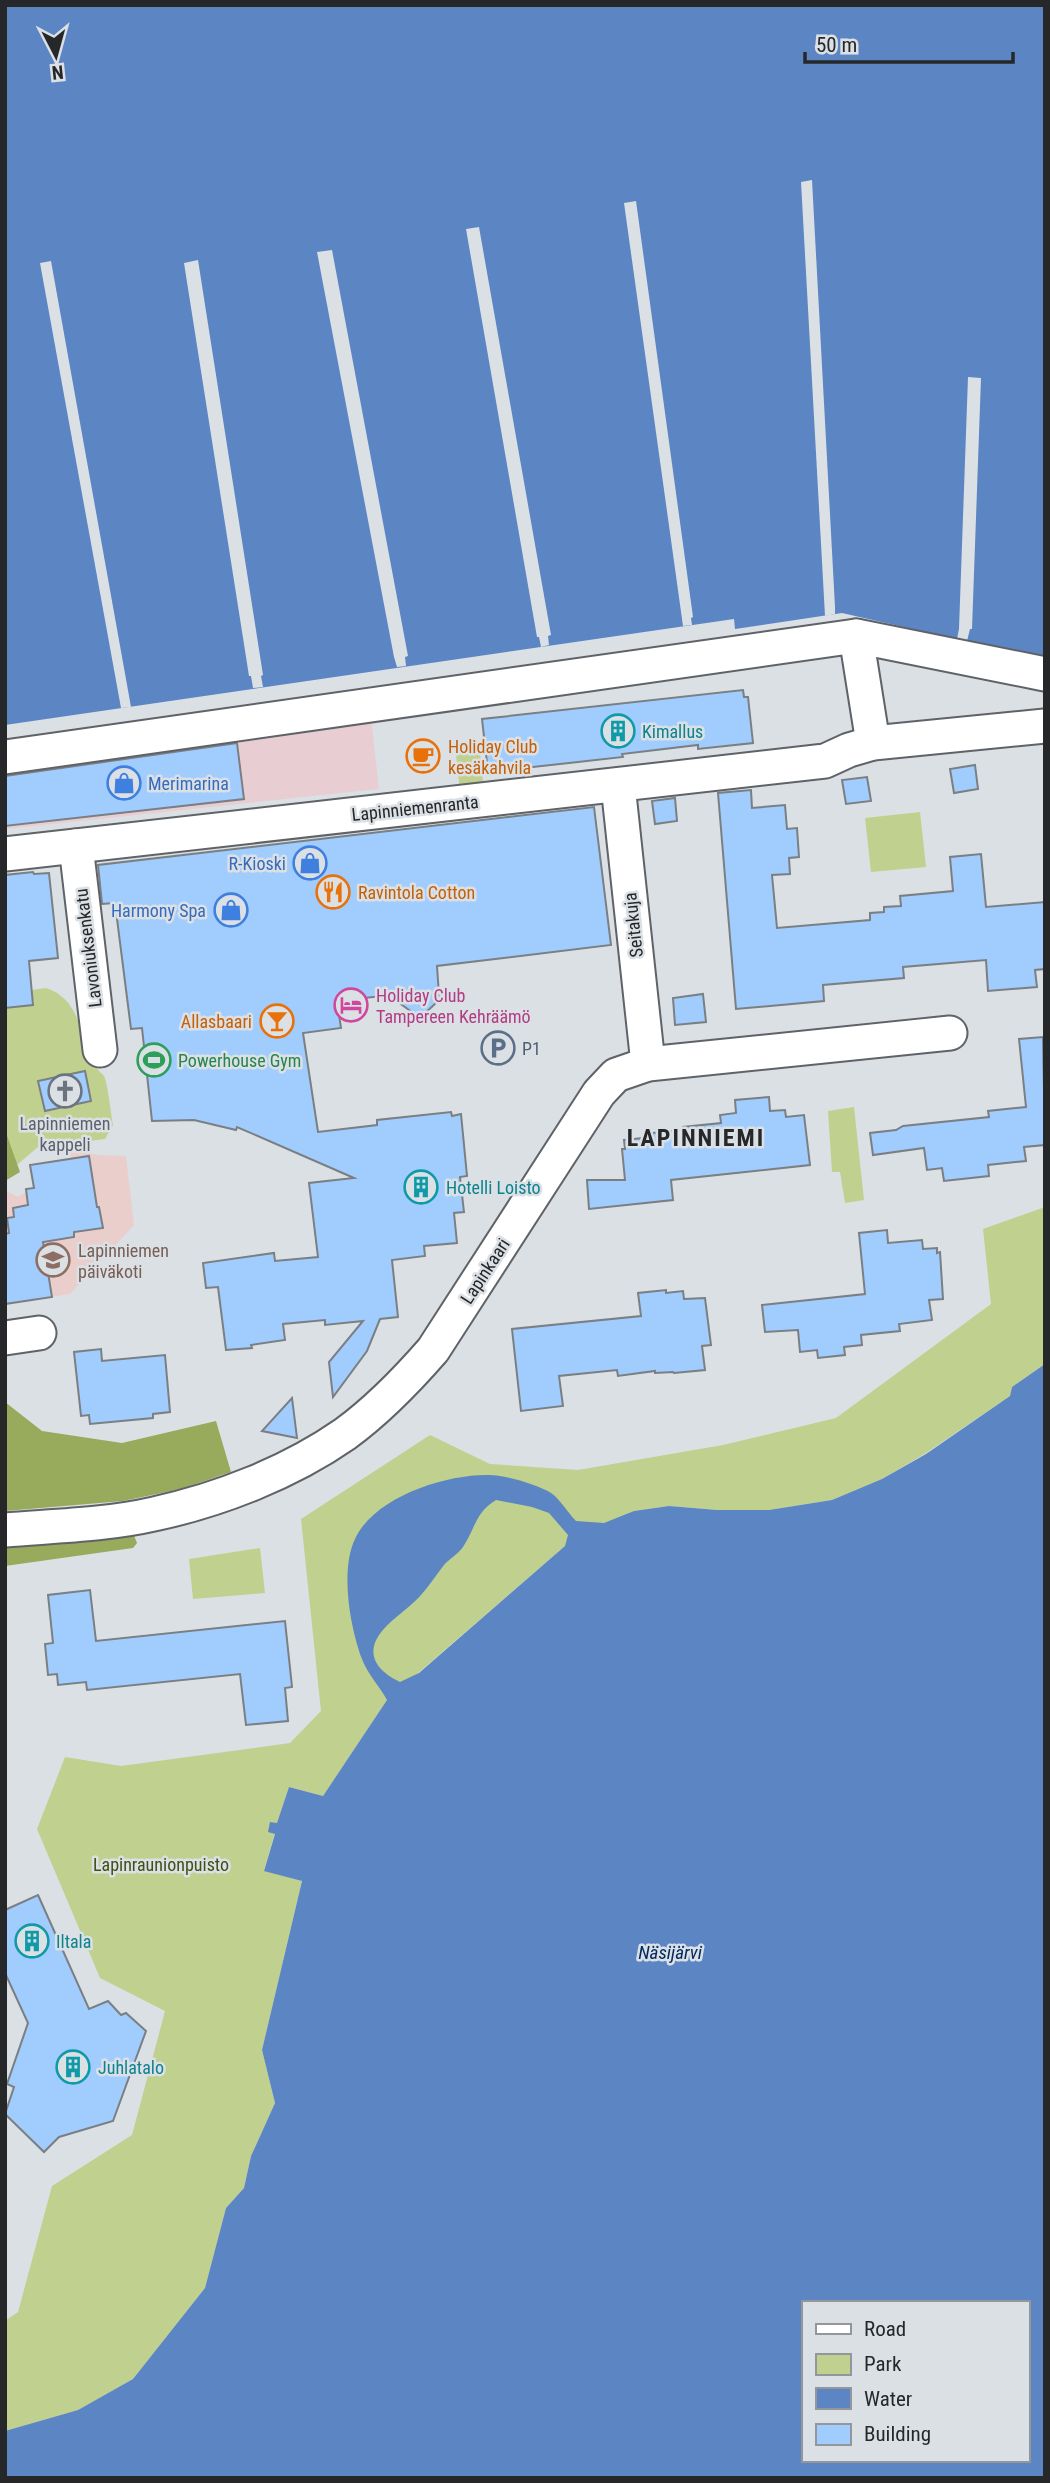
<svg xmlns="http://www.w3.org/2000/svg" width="1050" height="2483" viewBox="0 0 1050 2483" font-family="'Roboto Condensed',sans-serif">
  <rect width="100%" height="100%" fill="#dbe0e5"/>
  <polygon fill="#e8ced3" points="371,717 379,789 5,829 5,759"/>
  <polygon fill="#e9cecc" points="88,1151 89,1153 98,1155 126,1156 134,1225 70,1294 5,1304 5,1190 18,1197 26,1192 26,1189 34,1188 30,1165 71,1159 70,1153"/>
  <g fill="#c0d08e">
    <polygon points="479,742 484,790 460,792 455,745"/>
    <polygon points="920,812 926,867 871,872 865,818"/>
    <path d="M46 988C83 1000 79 1040 97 1068 99 1072 102 1073 104 1076 108 1084 111 1115 113 1125L105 1139 38 1147 5 1175V1008L33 1005 32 990Z"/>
    <polygon points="854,1107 864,1200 845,1203 840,1172 832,1172 828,1111"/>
    <polygon points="1045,1207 1045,1364 1012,1387 1010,1396 926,1453 882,1479 832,1500 769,1510 717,1510 669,1506 634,1511 565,1546 387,1700 323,1796 289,1787 277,1824 271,1822 275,1833 264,1870 302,1881 262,2050 275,2103 251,2156 244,2188 226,2208 205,2288 133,2379 78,2410 5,2431 5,2321 18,2312 52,2186 132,2135 165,2011 100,1978 37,1829 65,1757 121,1766 290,1743 321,1711 301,1519 430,1435 490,1464 578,1470 723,1445 836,1418 991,1304 983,1229"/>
    <polygon points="260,1548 265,1593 193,1599 189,1559"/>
  </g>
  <g fill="#98aa5c">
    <polygon points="5,1130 20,1172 5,1181"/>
    <polygon points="5,1402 42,1431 122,1443 216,1421 231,1472 181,1489 123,1501 5,1511"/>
    <polygon points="133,1533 137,1543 133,1548 5,1566 5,1546"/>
  </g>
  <g fill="#5c85c3" fill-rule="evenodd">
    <polygon points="5,5 1045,5 1045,659 842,613 735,629 734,619 5,725"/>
    <path d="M1045 1364V2478H5V2431L78 2410 133 2379 205 2288 226 2208 244 2188 251 2156 275 2103 262 2050 302 1881 264 1871 275 1834 268 1832 270 1822 277 1823 289 1787 323 1796 387 1700C380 1687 367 1673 362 1659 350 1627 340 1570 355 1539 374 1497 446 1474 489 1475 505 1475 538 1485 551 1493 560 1499 568 1513 576 1521L604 1523 634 1511 669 1506 717 1510H769L832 1500 882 1479 926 1454 1010 1396 1012 1387ZM496 1500 532 1507 549 1513 568 1535 565 1546 419 1673 400 1682C386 1675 370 1664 374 1646 379 1626 407 1611 421 1595 429 1586 436 1575 444 1565 449 1559 458 1554 463 1547 476 1527 475 1513 496 1500ZM803 2303H1027V2460H803Z"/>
  </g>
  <g fill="#dbe0e5">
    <polygon points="812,180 835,607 835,614 825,616 801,182"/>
    <polygon points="636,201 693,617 691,618 692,625 683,626 624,203"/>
    <polygon points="479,227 551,635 548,636 549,645 541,647 539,637 537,637 466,229"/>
    <polygon points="332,250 408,656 405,657 406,666 397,667 394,657 317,252"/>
    <polygon points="198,260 263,675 261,676 263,687 253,688 251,676 249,676 184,263"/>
    <polygon points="51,261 131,707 121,708 40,263"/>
    <polygon points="968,377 981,378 972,629 970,629 967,641 957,639 959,629"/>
  </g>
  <g fill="#a1ccfe" stroke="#7a7f83" stroke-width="2">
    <polygon points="743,690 744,697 748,697 753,743 698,749 698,745 622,754 623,757 488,772 482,719"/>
    <polygon points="237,743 244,799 5,826 5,776"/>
    <polygon points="975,765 978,789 954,793 950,769"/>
    <polygon points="867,777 871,801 846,804 842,780"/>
    <polygon points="751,790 752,808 785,805 787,829 797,828 799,857 789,858 790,874 772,875 777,928 870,920 870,913 884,912 884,907 901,906 900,896 953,891 950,857 981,854 986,907 1045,902 1045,969 1035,970 1037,987 988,991 986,960 903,967 904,978 823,985 824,1001 736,1009 718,793"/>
    <polygon points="675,798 677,821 655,824 652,801"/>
    <polygon points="594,807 611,945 437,966 439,995 437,1002 420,1018 398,1002 391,1002 391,995 337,1001 341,1028 303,1033 318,1132 377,1125 377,1120 451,1112 452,1116 461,1114 467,1176 460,1177 464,1212 454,1213 457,1243 424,1246 425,1256 392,1260 398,1317 380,1319 367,1351 333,1397 329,1362 363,1321 325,1325 325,1320 283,1324 285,1340 251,1345 252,1348 226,1350 218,1287 206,1288 203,1263 274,1253 275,1261 318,1257 309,1183 354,1178 237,1127 236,1130 194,1120 152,1121 142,1028 131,1029 115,903 102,904 98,865"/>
    <polygon points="33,872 34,874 49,873 58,958 29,961 33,1005 5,1008 5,875"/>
    <polygon points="703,994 706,1022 675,1025 673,998"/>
    <polygon points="1043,1037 1045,1145 1024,1147 1026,1161 988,1165 989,1176 944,1181 942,1168 927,1170 924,1148 873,1155 870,1133 896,1130 903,1126 989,1117 988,1111 1026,1107 1019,1039"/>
    <polygon points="85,1071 91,1101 45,1111 38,1081"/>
    <polygon points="769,1097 770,1111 785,1110 786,1117 804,1115 810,1165 671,1180 673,1200 589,1209 587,1180 625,1180 622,1149 625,1149 624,1140 653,1137 653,1133 683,1130 683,1127 721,1123 720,1115 736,1113 735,1100"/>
    <polygon points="89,1156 97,1207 99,1207 103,1228 74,1232 74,1237 43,1242 52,1297 5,1304 5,1234 9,1233 7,1218 14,1217 13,1208 28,1205 26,1189 34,1188 30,1165"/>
    <polygon points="887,1230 888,1243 922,1240 923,1249 937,1248 937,1253 940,1252 943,1299 929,1300 932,1320 899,1324 900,1331 861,1335 862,1345 844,1347 845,1355 818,1358 817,1350 800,1352 798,1330 765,1332 762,1305 865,1294 859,1233"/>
    <polygon points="666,1290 666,1293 683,1291 684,1299 705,1298 711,1345 702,1346 705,1370 674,1373 673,1372 655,1373 655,1371 618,1376 617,1370 559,1376 563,1406 521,1411 512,1329 641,1316 638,1293"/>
    <polygon points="101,1349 102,1361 165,1355 170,1412 153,1414 153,1418 90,1424 89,1415 81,1416 74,1352"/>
    <polygon points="292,1398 297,1438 262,1431"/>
    <polygon points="90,1590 96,1641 285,1621 292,1687 285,1688 288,1721 246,1725 240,1674 87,1690 86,1682 58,1685 57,1674 48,1675 45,1644 53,1643 48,1595"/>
    <polygon points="38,1895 89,2009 108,2001 121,2015 126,2013 146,2031 113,2121 59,2137 44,2152 5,2114 14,2087 7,2084 28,2023 5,1973 5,1910"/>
  </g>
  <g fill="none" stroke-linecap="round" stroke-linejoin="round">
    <defs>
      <g id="minor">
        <polyline points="856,636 873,743"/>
        <polyline points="5,757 856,636 1045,674"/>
        <polyline points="618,785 648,1064"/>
        <polyline points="76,846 100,1050"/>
        <polyline points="5,854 825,761 849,750 873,743 1045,726"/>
        <polyline points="5,1338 39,1333"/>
        <path d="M5 1530C54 1526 106 1525 154 1514 219 1500 289 1473 345 1434 378 1410 406 1381 433 1350L599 1093 616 1075 648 1064 950 1033"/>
      </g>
    </defs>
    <use href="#minor" stroke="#5f6368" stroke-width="37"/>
    <use href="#minor" stroke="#fff" stroke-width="33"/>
  </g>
  <defs>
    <symbol id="building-ring" viewBox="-11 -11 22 22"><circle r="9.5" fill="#dbe0e5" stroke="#0f9aa8" stroke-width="1.5"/><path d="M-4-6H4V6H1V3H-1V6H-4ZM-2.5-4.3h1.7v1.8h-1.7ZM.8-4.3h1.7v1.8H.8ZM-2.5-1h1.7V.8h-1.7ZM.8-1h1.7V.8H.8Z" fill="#0f9aa8"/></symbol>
    <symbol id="cafe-ring" viewBox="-11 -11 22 22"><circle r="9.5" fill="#dbe0e5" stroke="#e8710a" stroke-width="1.5"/><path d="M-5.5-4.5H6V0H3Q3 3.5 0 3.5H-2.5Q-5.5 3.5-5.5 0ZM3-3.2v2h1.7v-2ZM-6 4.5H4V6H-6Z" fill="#e8710a"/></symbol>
    <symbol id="shop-ring" viewBox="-11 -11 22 22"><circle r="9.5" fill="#dbe0e5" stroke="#3f7fe0" stroke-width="1.5"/><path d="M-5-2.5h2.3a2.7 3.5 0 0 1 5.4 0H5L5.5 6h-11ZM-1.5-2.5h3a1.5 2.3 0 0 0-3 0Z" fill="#3f7fe0"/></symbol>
    <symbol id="restaurant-ring" viewBox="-11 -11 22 22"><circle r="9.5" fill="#dbe0e5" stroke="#e8710a" stroke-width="1.5"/><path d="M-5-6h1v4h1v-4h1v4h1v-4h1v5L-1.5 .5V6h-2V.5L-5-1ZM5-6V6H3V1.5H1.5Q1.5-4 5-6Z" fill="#e8710a"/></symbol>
    <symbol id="hotel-ring" viewBox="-11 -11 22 22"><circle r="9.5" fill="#dbe0e5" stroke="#d1479c" stroke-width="1.5"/><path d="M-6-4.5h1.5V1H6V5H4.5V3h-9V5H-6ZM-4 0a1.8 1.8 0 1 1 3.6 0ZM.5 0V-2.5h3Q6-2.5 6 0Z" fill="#d1479c"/></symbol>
    <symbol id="bar-ring" viewBox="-11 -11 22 22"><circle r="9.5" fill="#dbe0e5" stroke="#e8710a" stroke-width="1.5"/><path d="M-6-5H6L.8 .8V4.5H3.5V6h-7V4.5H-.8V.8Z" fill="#e8710a"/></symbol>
    <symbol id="parking-ring" viewBox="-11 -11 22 22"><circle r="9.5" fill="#dbe0e5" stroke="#5c6f8a" stroke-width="1.5"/><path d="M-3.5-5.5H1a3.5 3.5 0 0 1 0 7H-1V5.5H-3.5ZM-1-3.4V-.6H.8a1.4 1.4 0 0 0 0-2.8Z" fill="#5c6f8a"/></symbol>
    <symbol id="stadium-ring" viewBox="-11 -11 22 22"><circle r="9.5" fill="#dbe0e5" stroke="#2e9e5b" stroke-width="1.5"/><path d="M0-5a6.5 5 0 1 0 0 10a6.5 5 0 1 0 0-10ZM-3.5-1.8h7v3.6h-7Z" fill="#2e9e5b"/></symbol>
    <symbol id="church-ring" viewBox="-11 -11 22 22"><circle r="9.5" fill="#dbe0e5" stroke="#6b7280" stroke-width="1.5"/><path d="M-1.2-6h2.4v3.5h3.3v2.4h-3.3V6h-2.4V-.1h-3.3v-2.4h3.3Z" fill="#6b7280"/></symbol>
    <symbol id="school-ring" viewBox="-11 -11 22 22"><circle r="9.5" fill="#dbe0e5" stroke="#8d6e63" stroke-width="1.5"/><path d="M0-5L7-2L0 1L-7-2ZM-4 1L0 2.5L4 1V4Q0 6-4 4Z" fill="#8d6e63"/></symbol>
  </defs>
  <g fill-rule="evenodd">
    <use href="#building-ring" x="599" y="712" width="38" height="38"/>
    <use href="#cafe-ring" x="404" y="737" width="38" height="38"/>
    <use href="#shop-ring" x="105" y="764" width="38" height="38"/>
    <use href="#shop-ring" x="291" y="844" width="38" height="38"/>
    <use href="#restaurant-ring" x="314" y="873" width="38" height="38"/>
    <use href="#shop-ring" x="212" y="891" width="38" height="38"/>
    <use href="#hotel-ring" x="332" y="986" width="38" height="38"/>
    <use href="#bar-ring" x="258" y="1002" width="38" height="38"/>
    <use href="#parking-ring" x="479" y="1029" width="38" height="38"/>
    <use href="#stadium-ring" x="135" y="1041" width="38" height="38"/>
    <use href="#church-ring" x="46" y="1072" width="38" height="38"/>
    <use href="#building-ring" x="402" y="1168" width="38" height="38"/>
    <use href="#school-ring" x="34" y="1241" width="38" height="38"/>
    <use href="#building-ring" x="13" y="1922" width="38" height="38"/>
    <use href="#building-ring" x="54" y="2048" width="38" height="38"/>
  </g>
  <g text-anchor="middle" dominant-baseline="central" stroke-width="5" stroke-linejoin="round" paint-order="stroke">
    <g font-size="18" fill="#0d838f" stroke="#dbe0e5" text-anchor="start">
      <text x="642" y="731">Kimallus</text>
      <text x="446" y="1187">Hotelli Loisto</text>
      <text x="56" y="1941">Iltala</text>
      <text x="98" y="2067">Juhlatalo</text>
    </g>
    <g font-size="18" fill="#c56008" stroke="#dbe0e5" text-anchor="start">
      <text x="448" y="746">Holiday Club<tspan x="448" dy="21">kesäkahvila</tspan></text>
      <text x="358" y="892">Ravintola Cotton</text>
      <text x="252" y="1021" text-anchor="end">Allasbaari</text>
    </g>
    <g font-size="18" fill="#366cbe" stroke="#dbe0e5" text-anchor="end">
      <text x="148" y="783" text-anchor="start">Merimarina</text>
      <text x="286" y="863">R-Kioski</text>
      <text x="206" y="910">Harmony Spa</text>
    </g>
    <g font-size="18" fill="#262729" stroke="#dbe0e5">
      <text transform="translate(415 808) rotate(-6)">Lapinniemenranta</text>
      <text transform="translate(633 925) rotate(-96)">Seitakuja</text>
      <text transform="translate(88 948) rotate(-97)">Lavoniuksenkatu</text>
      <text transform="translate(485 1271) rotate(-57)">Lapinkaari</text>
    </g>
    <g font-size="18" fill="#b23c85" stroke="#dbe0e5" text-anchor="start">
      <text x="376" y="995">Holiday Club<tspan x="376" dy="21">Tampereen Kehräämö</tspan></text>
    </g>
    <g font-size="18" fill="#4e5e75" stroke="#dbe0e5" text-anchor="start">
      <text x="522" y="1048">P1</text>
    </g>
    <g font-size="18" fill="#27864d" stroke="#dbe0e5" text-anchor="start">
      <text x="178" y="1060">Powerhouse Gym</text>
    </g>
    <g font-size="18" fill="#5b616d" stroke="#dbe0e5">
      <text x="65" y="1123">Lapinniemen<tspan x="65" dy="21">kappeli</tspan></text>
    </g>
    <g font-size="18" fill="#785e54" stroke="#dbe0e5" text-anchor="start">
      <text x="78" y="1250">Lapinniemen<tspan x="78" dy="21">päiväkoti</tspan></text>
    </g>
    <g font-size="18" fill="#434f15" stroke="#dbe0e5">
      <text x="161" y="1864">Lapinraunionpuisto</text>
    </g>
    <g font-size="19" font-style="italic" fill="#022a62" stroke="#dbe0e5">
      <text x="670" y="1952">Näsijärvi</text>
    </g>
    <g font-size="24" font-weight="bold" letter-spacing="2" fill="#262729" stroke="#dbe0e5">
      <text x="696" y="1138">LAPINNIEMI</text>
    </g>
  </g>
  <rect width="1050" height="2483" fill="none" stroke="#262729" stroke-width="14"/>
  <rect x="802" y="2301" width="228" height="161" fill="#dbe0e5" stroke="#93969a" stroke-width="2"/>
  <rect x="816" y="2324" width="35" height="10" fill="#ffffff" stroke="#93969a" stroke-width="2"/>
  <text x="864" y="2336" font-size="21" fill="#262729">Road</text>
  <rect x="816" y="2354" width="35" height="21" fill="#c0d08e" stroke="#93969a" stroke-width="2"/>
  <text x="864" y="2371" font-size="21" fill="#262729">Park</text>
  <rect x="816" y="2388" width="35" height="21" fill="#5c85c3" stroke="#93969a" stroke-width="2"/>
  <text x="864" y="2406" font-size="21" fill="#262729">Water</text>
  <rect x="816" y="2424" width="35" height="21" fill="#a1ccfe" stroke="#93969a" stroke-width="2"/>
  <text x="864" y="2441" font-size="21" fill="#262729">Building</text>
  <g transform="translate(56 56) rotate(174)" stroke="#dbe0e5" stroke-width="5" paint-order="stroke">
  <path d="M0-5L12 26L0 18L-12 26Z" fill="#262729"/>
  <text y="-10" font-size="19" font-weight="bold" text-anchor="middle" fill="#262729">N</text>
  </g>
  <path d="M805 52v10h208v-10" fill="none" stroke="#262729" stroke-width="3.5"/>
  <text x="816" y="52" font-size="21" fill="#262729" stroke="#dbe0e5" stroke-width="5" paint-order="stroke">50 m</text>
</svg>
